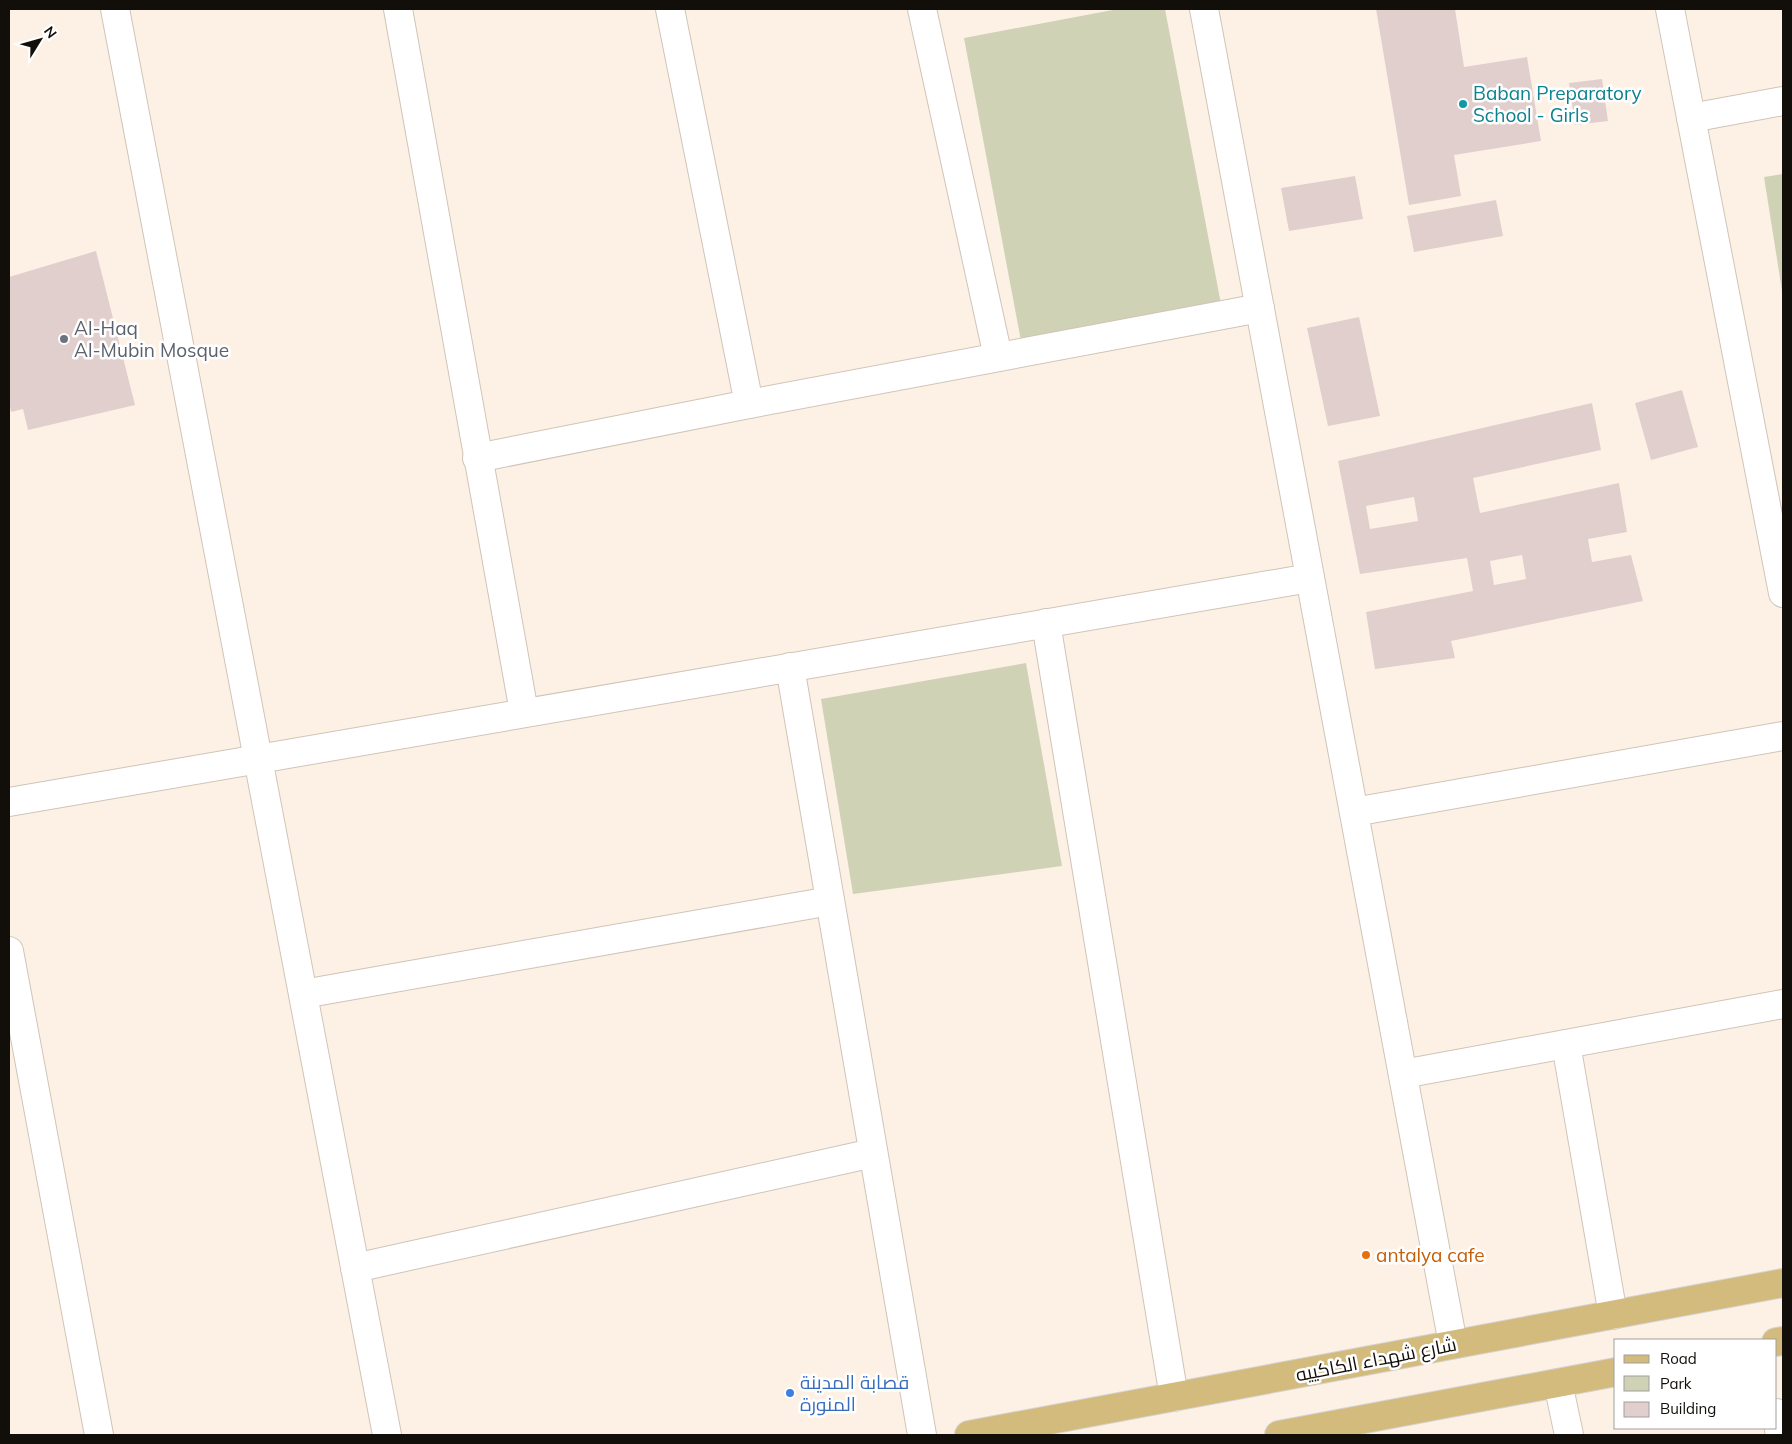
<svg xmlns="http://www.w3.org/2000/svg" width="1792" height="1444" viewBox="0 0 1792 1444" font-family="Mulish,Cairo,sans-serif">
  <rect width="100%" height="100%" fill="#fdf1e5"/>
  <g fill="#d0d2b5">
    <polygon points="1118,9 1165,9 1221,304 1021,341 964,38"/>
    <polygon points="1783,174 1783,297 1764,177"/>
    <polygon points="1026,663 1062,866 853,894 821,699"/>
  </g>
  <g fill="#e1cfcd" fill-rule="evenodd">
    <polygon points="1376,9 1455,9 1464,67 1527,57 1541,141 1454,155 1461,196 1409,205"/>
    <polygon points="1602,79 1608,121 1575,125 1569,83"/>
    <polygon points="1355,176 1363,219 1289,231 1281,188"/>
    <polygon points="1496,200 1503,236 1414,252 1407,216"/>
    <polygon points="96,251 135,405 28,430 23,409 11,412 9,401 9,277"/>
    <polygon points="1359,317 1380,416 1328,426 1307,328"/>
    <polygon points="1682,390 1698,447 1651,460 1635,403"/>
    <path d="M1592 403 1601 450 1473 478 1480 513 1619 483 1627 532 1588 539 1592 562 1631 555 1643 601 1451 641 1455 658 1375 669 1366 612 1473 591 1467 558 1360 574 1338 461ZM1414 497 1418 521 1370 529 1366 506ZM1522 555 1526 579 1494 585 1490 561Z"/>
  </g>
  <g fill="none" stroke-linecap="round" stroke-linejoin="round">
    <defs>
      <g id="minor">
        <polyline points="115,9 387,1435"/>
        <polyline points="398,9 524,712"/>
        <polyline points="670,9 749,404"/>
        <polyline points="922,9 998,357"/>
        <polyline points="1204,9 1453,1344"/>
        <polyline points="1670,9 1783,593"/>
        <polyline points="1691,118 1783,101"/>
        <polyline points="477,458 749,404 1260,308"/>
        <polyline points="1046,623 1174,1397"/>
        <polyline points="790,667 922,1435"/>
        <polyline points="9,802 1310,578"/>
        <polyline points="1354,812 1783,736"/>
        <polyline points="9,951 99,1435"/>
        <polyline points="303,994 830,901"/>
        <polyline points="1566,1044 1613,1315"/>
        <polyline points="1403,1074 1783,1004"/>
        <polyline points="355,1268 873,1153"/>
        <polyline points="1558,1383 1569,1435"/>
        <polyline points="1776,1413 1780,1435"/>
      </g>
      <g id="major">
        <polyline points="1776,1342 1783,1341"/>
        <polyline points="969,1435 1783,1283"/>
        <polyline points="1279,1435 1616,1372"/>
      </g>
    </defs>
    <use href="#minor" stroke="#d0c4b9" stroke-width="30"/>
    <use href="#major" stroke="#d4d4d3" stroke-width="30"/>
    <use href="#minor" stroke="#fff" stroke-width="28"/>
    <use href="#major" stroke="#d3bb7e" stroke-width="28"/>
  </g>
  <circle fill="#0f9aa8" stroke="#fff" stroke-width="2" cx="1463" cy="104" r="5"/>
  <circle fill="#6b7280" stroke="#fff" stroke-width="2" cx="64" cy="339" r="5"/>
  <circle fill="#e8710a" stroke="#fff" stroke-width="2" cx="1366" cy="1255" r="5"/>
  <circle fill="#3f7fe0" stroke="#fff" stroke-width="2" cx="790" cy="1393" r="5"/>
  <g text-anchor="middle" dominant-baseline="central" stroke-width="5" stroke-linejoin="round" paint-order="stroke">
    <g font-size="19" fill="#0d838f" stroke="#fff" text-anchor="start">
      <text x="1473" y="93">Baban Preparatory<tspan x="1473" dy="22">School - Girls</tspan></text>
    </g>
    <g font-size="19" fill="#5b616d" stroke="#fff" text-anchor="start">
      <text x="74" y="328">Al-Haq<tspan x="74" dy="22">Al-Mubin Mosque</tspan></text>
    </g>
    <g font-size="19" fill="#c56008" stroke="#fff" text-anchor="start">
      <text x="1376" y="1255">antalya cafe</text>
    </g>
    <g font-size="19" fill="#120e0a" stroke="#fff">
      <text transform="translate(1376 1359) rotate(-11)">شارع شهداء الكاكييه</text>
    </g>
    <g font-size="19" fill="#366cbe" stroke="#fff" text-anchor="start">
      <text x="800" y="1382">قصابة المدينة<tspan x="800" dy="22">المنورة</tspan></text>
    </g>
  </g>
  <rect width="1792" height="1444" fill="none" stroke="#120e0a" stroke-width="20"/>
  <rect x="1614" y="1339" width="162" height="90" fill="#ffffff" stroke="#a09f9d"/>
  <rect x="1624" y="1355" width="25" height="8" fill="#d3bb7e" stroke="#a09f9d"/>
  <text x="1660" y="1364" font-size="15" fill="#120e0a">Road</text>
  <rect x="1624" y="1376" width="25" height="15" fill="#d0d2b5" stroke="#a09f9d"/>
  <text x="1660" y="1389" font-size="15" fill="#120e0a">Park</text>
  <rect x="1624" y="1402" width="25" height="15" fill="#e1cfcd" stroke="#a09f9d"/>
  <text x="1660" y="1414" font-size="15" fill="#120e0a">Building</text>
  <g transform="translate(40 40) rotate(53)" stroke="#ffffff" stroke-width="4" paint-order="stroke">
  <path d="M0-4L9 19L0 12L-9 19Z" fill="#120e0a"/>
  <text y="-8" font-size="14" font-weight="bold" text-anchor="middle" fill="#120e0a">N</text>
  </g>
</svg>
